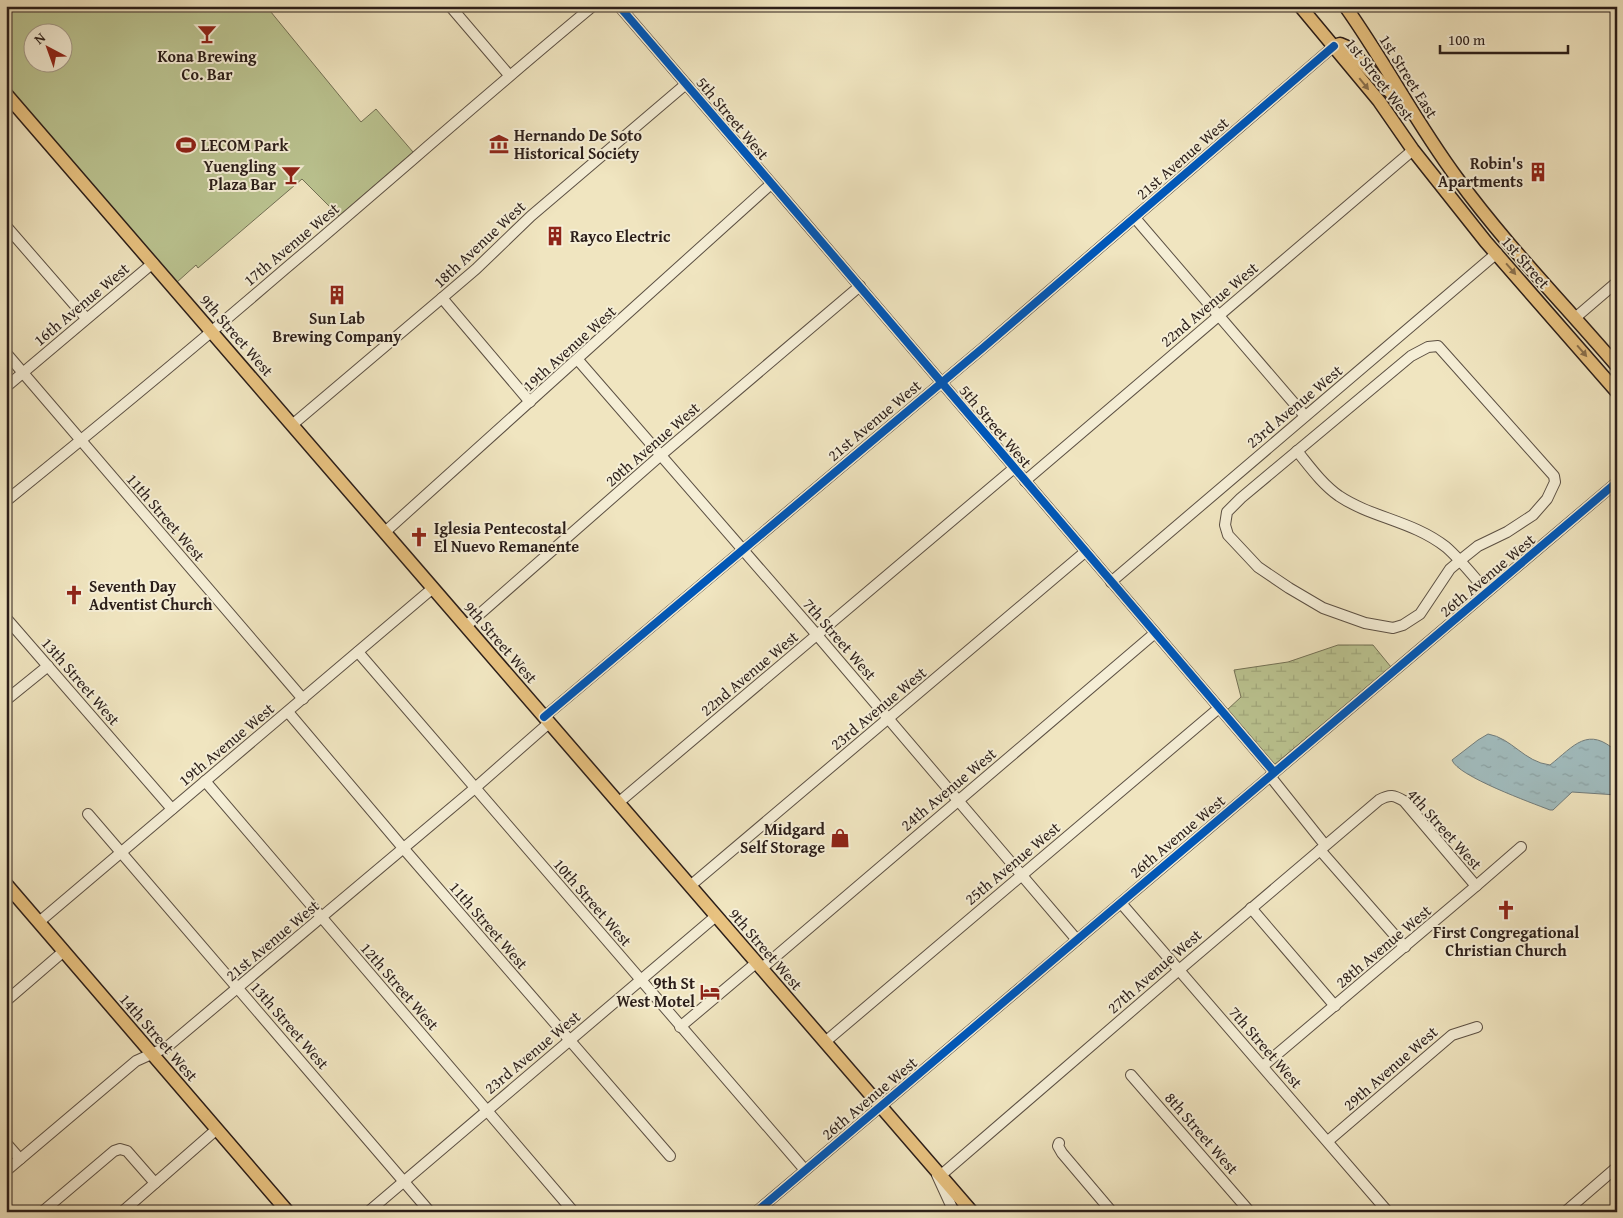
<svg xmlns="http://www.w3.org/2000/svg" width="1623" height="1218" viewBox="0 0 1623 1218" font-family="'Gentium Book Plus',serif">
  <defs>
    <pattern id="wetland-marsh" width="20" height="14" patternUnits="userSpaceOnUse" patternTransform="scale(1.25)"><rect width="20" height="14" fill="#bbc491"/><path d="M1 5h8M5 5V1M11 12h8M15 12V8" fill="none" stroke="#a1a87c"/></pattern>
    <pattern id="water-ripples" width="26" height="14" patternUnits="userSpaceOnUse" patternTransform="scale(1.25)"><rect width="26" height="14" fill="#a1bcbe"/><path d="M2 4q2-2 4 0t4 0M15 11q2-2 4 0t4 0" fill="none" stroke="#8ba1a3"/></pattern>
  </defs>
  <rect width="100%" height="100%" fill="#f0e5c0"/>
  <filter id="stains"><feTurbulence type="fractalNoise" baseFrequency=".004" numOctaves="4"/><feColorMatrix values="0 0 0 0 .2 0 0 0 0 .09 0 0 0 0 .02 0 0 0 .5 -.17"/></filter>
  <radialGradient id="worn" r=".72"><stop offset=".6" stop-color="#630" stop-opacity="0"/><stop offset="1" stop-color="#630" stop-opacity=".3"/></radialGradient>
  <polygon fill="url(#wetland-marsh)" stroke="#737155" points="1338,645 1373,645 1391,667 1274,765 1227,710 1241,697 1234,670 1288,662"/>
  <path fill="#bbc491" stroke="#737155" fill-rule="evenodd" d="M17 6H266L361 122 376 109 413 152 339 216 302 179 198 268 196 265 176 283 6 87V15ZM32 32H62V62H32Z"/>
  <path fill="url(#water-ripples)" stroke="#727d7c" d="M1488 734C1512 738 1524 762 1550 765 1574 746 1588 725 1617 752V795L1572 792 1553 810H1550C1532 803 1457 776 1452 760L1478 740Z"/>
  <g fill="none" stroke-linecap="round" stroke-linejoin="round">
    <defs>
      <g id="minor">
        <polyline points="450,6 509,75"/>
        <path d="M619 6C839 260 1055 518 1274 772"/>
        <polyline points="1135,218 1305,416"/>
        <polyline points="6,226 86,318"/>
        <polyline points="442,298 530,402"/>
        <polyline points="1575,318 1617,282"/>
        <polygon points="1438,346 1554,476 1555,482 1547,499 1533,515 1507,532 1478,546 1463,558 1450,569 1420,614 1403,625 1393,628 1365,623 1323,608 1289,588 1258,567 1228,535 1225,525 1227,512 1241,498 1411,356 1428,347"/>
        <polyline points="6,353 303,699"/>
        <polyline points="578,360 817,635 1077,940"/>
        <polyline points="6,387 153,263"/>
        <polyline points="292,425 442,298 476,269 531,216 686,84"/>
        <path d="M1297 451C1310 467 1322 484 1339 496 1372 518 1413 521 1446 547 1461 560 1474 577 1487 592"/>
        <polyline points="1025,481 1413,150"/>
        <path d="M6 501C100 425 193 348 285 269 388 182 489 92 593 6"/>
        <polyline points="385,532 771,184"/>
        <polyline points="1111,582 1497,253"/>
        <polyline points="6,618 172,809"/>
        <polyline points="466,626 661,455 860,286"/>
        <polyline points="358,652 805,1170"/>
        <polyline points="6,700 48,666"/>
        <polyline points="288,712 404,849 670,1156"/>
        <polyline points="544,717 984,347 1334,46"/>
        <polyline points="1270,776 1325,845"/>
        <polyline points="205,781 572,1210"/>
        <polyline points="618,803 1013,469"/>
        <polyline points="88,814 430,1212"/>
        <polyline points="1320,850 1405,947"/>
        <polyline points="690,886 1085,552"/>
        <polyline points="1121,903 1388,1212"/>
        <polyline points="1251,908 1335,1006"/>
        <polyline points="39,922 433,588"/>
        <polyline points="761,969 1155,633"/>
        <polyline points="6,1001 64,951"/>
        <polyline points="680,1027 756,963"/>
        <polyline points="825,1042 1219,708"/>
        <polyline points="1263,1066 1476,886 1521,847"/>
        <polyline points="1131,1075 1250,1212"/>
        <polyline points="1328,1141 1452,1035 1477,1027"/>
        <polyline points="6,1143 20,1159"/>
        <polyline points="1059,1143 1058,1146 1062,1153 1112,1212"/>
        <polyline points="6,1171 136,1061 167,1047 475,788 549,723"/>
        <polyline points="937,1175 954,1212"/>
        <path d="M940 1176 1179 970 1379 800C1390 794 1394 795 1404 801L1476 886"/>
        <polyline points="42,1212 114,1151 120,1149 127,1151 155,1183"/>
        <polyline points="122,1212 217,1129"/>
        <polyline points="368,1212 716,916"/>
        <polyline points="756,1212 1617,482"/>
        <polyline points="1565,1212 1617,1167"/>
      </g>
      <g id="major">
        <polyline points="1300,6 1379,101 1413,150 1486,242 1617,392"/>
        <path d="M1345 6C1385 62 1416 123 1457 178 1505 244 1563 303 1617 366"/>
        <polyline points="1334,46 1340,44 1347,47 1400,102"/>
        <polyline points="6,94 972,1212"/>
        <polyline points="6,884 288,1212"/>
      </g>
    </defs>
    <use href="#minor" stroke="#5c5043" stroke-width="12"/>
    <use href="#major" stroke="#2b1e19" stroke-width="15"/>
    <use href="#minor" stroke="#f5eed6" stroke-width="10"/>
    <use href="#major" stroke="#e8c280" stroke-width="12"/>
    <defs>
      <g id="cycleway">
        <path d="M619 6C839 260 1055 518 1274 772"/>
        <polyline points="544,717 984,347 1334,46"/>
        <polyline points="756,1212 1617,482"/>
      </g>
    </defs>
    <use href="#cycleway" stroke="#f5eed6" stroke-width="11"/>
    <use href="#cycleway" stroke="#0057b8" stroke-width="8"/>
  </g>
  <defs><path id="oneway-solid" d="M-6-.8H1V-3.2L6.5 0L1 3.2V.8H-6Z" transform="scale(1.25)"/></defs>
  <g fill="#8a704c">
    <use href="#oneway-solid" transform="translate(1364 84) rotate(51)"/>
    <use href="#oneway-solid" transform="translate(1511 269) rotate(49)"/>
    <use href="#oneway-solid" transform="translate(1582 351) rotate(49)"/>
  </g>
  <defs>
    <symbol id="bar-bare" viewBox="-9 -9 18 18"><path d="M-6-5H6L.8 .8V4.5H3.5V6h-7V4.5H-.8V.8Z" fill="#8f2418" stroke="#f5eed6" stroke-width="2.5" paint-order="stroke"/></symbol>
    <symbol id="museum-bare" viewBox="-9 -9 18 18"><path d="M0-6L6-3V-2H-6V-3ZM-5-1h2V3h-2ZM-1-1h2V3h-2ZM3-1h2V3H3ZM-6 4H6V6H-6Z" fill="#8f2418" stroke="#f5eed6" stroke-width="2.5" paint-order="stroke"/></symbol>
    <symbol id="stadium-bare" viewBox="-9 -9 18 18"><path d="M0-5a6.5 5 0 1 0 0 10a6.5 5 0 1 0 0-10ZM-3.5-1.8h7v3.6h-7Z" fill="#8f2418" stroke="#f5eed6" stroke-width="2.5" paint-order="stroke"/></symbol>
    <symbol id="building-bare" viewBox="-9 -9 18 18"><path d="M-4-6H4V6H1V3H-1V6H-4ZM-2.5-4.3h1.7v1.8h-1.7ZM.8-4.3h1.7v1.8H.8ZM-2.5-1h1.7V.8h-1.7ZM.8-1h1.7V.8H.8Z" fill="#8f2418" stroke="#f5eed6" stroke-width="2.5" paint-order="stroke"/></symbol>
    <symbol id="church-bare" viewBox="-9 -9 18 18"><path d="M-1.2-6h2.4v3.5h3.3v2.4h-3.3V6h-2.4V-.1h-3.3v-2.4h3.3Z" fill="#8f2418" stroke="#f5eed6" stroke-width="2.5" paint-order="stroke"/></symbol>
    <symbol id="shop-bare" viewBox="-9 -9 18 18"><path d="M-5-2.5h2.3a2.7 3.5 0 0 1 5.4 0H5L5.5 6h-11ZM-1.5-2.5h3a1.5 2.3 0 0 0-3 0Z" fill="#8f2418" stroke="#f5eed6" stroke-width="2.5" paint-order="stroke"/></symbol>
    <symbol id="hotel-bare" viewBox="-9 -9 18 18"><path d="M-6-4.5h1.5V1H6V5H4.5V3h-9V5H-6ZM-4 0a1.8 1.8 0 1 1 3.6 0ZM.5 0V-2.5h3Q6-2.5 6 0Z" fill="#8f2418" stroke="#f5eed6" stroke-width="2.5" paint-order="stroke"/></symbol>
  </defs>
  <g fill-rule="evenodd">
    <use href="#bar-bare" x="193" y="20" width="28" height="28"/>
    <use href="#museum-bare" x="485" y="130" width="28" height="28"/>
    <use href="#stadium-bare" x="172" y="131" width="28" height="28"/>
    <use href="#building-bare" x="1524" y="158" width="28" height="28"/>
    <use href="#bar-bare" x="277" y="161" width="28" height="28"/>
    <use href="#building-bare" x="541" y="222" width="28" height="28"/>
    <use href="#building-bare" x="323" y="281" width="28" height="28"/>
    <use href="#church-bare" x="405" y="523" width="28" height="28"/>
    <use href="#church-bare" x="60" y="581" width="28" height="28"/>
    <use href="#shop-bare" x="826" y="824" width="28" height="28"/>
    <use href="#church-bare" x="1492" y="896" width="28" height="28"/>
    <use href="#hotel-bare" x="696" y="978" width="28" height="28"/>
  </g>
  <g text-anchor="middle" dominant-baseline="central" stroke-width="4" stroke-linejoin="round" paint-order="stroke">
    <g font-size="16" font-weight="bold" fill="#2b1e19" stroke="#f5eed6" text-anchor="start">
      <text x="207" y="56" text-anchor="middle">Kona Brewing<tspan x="207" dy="18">Co. Bar</tspan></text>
      <text x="514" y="135">Hernando De Soto<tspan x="514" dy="18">Historical Society</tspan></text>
      <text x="201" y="145">LECOM Park</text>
      <text x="1523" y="163" text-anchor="end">Robin's<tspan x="1523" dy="18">Apartments</tspan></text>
      <text x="276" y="166" text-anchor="end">Yuengling<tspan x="276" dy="18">Plaza Bar</tspan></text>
      <text x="570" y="236">Rayco Electric</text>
      <text x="337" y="318" text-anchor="middle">Sun Lab<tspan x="337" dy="18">Brewing Company</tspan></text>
      <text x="434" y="528">Iglesia Pentecostal<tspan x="434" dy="18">El Nuevo Remanente</tspan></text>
      <text x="89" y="586">Seventh Day<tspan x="89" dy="18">Adventist Church</tspan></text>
      <text x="825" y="829" text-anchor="end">Midgard<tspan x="825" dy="18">Self Storage</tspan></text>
      <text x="1506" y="932" text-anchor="middle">First Congregational<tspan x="1506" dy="18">Christian Church</tspan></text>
      <text x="695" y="983" text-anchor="end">9th St<tspan x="695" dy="18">West Motel</tspan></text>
    </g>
    <g font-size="16" fill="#2b1e19" stroke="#f5eed6">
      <text transform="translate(1409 76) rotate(58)">1st Street East</text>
      <text transform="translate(1380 79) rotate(52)">1st Street West</text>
      <text transform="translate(733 118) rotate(50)">5th Street West</text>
      <text transform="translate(1182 158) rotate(-41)">21st Avenue West</text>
      <text transform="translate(291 244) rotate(-40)">17th Avenue West</text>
      <text transform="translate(479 244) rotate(-43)">18th Avenue West</text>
      <text transform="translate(1526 262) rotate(49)">1st Street</text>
      <text transform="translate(81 304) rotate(-40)">16th Avenue West</text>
      <text transform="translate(1209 304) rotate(-40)">22nd Avenue West</text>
      <text transform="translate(237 335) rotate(49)">9th Street West</text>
      <text transform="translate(569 348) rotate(-42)">19th Avenue West</text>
      <text transform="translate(1294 406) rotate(-40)">23rd Avenue West</text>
      <text transform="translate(874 420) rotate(-40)">21st Avenue West</text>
      <text transform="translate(996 426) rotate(50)">5th Street West</text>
      <text transform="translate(652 444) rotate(-41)">20th Avenue West</text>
      <text transform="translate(166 517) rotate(49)">11th Street West</text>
      <text transform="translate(1487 575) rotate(-40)">26th Avenue West</text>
      <text transform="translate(840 639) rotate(49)">7th Street West</text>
      <text transform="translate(501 642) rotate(49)">9th Street West</text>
      <text transform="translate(749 673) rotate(-40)">22nd Avenue West</text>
      <text transform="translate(81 681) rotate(49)">13th Street West</text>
      <text transform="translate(878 708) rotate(-40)">23rd Avenue West</text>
      <text transform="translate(226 744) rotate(-40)">19th Avenue West</text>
      <text transform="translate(948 789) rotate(-40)">24th Avenue West</text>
      <text transform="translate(1445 829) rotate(48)">4th Street West</text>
      <text transform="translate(1177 836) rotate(-40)">26th Avenue West</text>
      <text transform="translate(1012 863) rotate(-40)">25th Avenue West</text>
      <text transform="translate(593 902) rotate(49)">10th Street West</text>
      <text transform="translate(489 925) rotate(49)">11th Street West</text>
      <text transform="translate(272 940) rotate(-40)">21st Avenue West</text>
      <text transform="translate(1383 946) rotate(-40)">28th Avenue West</text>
      <text transform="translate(766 949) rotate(49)">9th Street West</text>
      <text transform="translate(1154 971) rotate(-41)">27th Avenue West</text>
      <text transform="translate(400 986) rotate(49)">12th Street West</text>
      <text transform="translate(290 1025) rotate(49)">13th Street West</text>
      <text transform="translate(159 1037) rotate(49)">14th Street West</text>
      <text transform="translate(1266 1047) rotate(49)">7th Street West</text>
      <text transform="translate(532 1052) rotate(-40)">23rd Avenue West</text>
      <text transform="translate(1390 1068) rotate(-41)">29th Avenue West</text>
      <text transform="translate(869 1098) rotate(-40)">26th Avenue West</text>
      <text transform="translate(1202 1133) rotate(49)">8th Street West</text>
    </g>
  </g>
  <rect width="1623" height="1218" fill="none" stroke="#f0e5c0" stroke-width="25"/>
  <rect x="8" y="8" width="1608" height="1203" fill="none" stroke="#2b1e19" stroke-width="2.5"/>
  <rect x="12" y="12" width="1598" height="1193" fill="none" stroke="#2b1e19"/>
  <g transform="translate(48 48) rotate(319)"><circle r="24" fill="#f5eed6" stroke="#a49b8a"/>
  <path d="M0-4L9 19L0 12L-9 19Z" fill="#8f2418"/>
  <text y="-8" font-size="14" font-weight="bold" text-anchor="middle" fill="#2b1e19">N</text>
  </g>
  <path d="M1440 45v8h128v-8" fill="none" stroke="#2b1e19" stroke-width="2.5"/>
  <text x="1448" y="45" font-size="15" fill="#2b1e19" stroke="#f5eed6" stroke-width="4" paint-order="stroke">100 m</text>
  <rect width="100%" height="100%" filter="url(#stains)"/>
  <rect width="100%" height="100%" fill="url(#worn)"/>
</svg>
